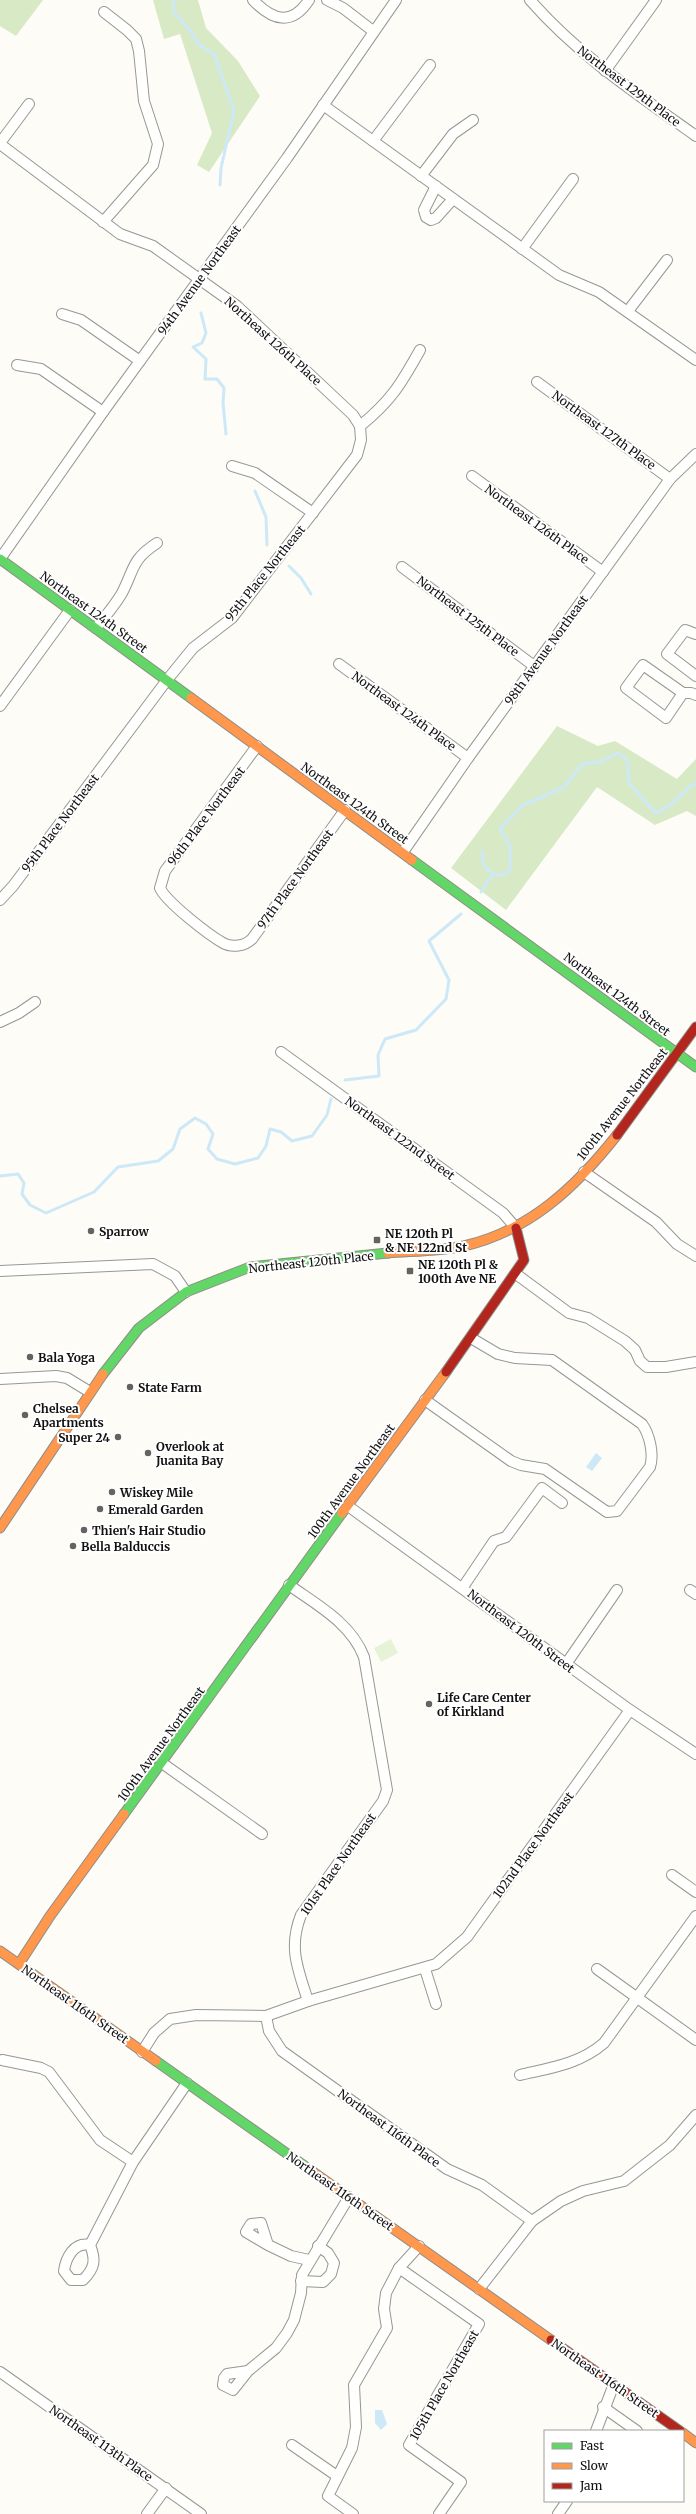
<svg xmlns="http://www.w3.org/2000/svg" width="696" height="2514" viewBox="0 0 696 2514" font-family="Merriweather,serif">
  <rect width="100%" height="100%" fill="#fdfcf7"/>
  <polygon fill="#e7f3d7" points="391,1639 398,1653 381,1662 374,1648"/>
  <g fill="#d8eac5">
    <polygon points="0,0 43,0 16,36 0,26"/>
    <polygon points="153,0 198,0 206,28 238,61 260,96 209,172 197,165 212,133 180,34 164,39"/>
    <polygon points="557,726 598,746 615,741 677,779 696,759 696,816 687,811 655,825 597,787 506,910 451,868"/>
  </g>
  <g fill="#cde8f7">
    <polygon points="596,1453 602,1458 592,1471 586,1467"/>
    <polygon points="375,2410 382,2410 387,2424 381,2430 375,2423"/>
  </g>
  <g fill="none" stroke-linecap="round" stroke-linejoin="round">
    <g stroke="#cde8f7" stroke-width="3">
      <polyline points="173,0 174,12 189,29 199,45 214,54 234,111 221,168 220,185"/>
      <polyline points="201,313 206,333 202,343 193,347 206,359 205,379 217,379 224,388 223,403 226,434"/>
      <polyline points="255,491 266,517 267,545"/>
      <polyline points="289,566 301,578 311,594"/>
      <polyline points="482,852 484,866 493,874"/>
      <path d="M481 892 493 874 502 875 510 870V846L500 829 523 805 563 788 582 764 600 762 618 753 627 759 629 783 655 813C672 809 680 792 696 783"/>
      <polyline points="345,1080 379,1076 378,1055 385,1039 416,1030 446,999 449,980 429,941 461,914"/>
      <polyline points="0,1176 18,1174 24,1183 22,1194 30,1205 46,1213 94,1192 118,1167 158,1161 173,1149 180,1129 195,1118 206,1124 213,1134 208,1149 217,1159 235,1164 258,1158 266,1146 270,1129 281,1132 292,1141 312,1136 327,1115 331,1099"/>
    </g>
    <defs>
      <g id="street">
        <path d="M253 0C273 21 292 26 309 0"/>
        <polyline points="327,0 343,8 373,31"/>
        <path d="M530 0C578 55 637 94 696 136"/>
        <polyline points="605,71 656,0"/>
        <polyline points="323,105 559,275 599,292 696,360"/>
        <polyline points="373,141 430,65"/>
        <polyline points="0,143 29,104"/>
        <polyline points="0,144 120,234 153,246 237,306 353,415 360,426"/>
        <polyline points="421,176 453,134 473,120"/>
        <polyline points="436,186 424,210 426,217 431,220 436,218 453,199"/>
        <polyline points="103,222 153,165 158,144 144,101 139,51 136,39 127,30 104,12"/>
        <polyline points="522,249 573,179"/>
        <polyline points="628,311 667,260"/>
        <polyline points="62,314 81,320 140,361"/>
        <polyline points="17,365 41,369 103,412"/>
        <polyline points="537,382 670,479"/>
        <polyline points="232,466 255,473 313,513"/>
        <polyline points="472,476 603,572"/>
        <polyline points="0,559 103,412 287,158 396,0"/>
        <polyline points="402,567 534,666"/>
        <path d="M96 628C105 617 115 605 122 593 135 568 131 560 157 543"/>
        <polyline points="696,634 685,630 667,654 696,676"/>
        <polyline points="339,664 468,758"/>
        <polyline points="683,693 666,718 626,688 643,665 683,693 691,693 696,695"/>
        <polyline points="0,706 70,610"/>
        <path d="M257 746 165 871 160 888C166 902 209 935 223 943 232 948 245 946 252 939L345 810"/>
        <polyline points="403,852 468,758 670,479 696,454"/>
        <path d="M0 900 13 886 167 680 193 648 232 618 357 455 361 440 360 426C391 401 401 384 420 350"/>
        <polyline points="0,1022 19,1013 35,1002"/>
        <polyline points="281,1052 503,1213 516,1228"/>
        <polyline points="584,1172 656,1222 677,1244 696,1256"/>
        <polyline points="0,1271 153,1264 175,1276 186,1292"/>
        <polyline points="516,1274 569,1313 588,1318 625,1341 635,1350 640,1361 647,1367 666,1367 696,1362"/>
        <polyline points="0,1379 56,1376 67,1378 90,1392"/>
        <path d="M425 1400 511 1461 521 1465 545 1469 607 1512 617 1511 650 1467C654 1455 650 1435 642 1424L552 1360 515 1358 498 1354 471 1338"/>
        <polyline points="348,1506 630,1710 696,1754"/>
        <path d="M289 1585C317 1605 351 1623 364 1657L387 1790 383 1801 301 1915C288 1948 298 1969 308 2001"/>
        <polyline points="463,1587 494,1541 506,1537 542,1488 562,1503"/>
        <polyline points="690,1590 696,1594"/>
        <polyline points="566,1664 617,1590"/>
        <polyline points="162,1763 262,1834"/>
        <polyline points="672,1875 696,1892"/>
        <polyline points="425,1969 436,2004"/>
        <polyline points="597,1969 696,2040"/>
        <polyline points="266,2016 269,2031 282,2051 447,2169 482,2185 532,2221"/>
        <polyline points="142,2052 154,2033 170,2019 196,2015 266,2016 308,2001 436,1964 467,1937 630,1710"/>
        <polyline points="2,2060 41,2068 49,2072 100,2140 133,2162"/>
        <path d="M520 2075C550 2068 580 2064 604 2043L696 1916"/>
        <path d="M90 2245C74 2242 66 2257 64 2271L71 2280H83C95 2268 96 2260 90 2245L133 2162 187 2083"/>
        <polyline points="268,2245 246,2232 251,2224 261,2223 268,2245 291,2256 309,2260"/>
        <polyline points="399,2268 479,2324 409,2445 461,2482 439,2514"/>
        <polyline points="301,2281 323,2282 331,2274 334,2263 328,2253 318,2246"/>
        <polyline points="479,2289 532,2221 561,2201 583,2191 624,2181 670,2145 696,2115"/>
        <polyline points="248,2371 233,2390 223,2385 224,2378 227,2374 248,2371 276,2348 287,2333 294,2320 301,2293 302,2275 349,2197"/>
        <polyline points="0,2372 201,2514"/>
        <polyline points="603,2407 637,2431"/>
        <polyline points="596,2431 614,2384"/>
        <polyline points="292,2445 337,2476"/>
        <polyline points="147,2514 166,2488"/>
        <polyline points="353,2514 328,2496 352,2448 356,2427 354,2385 387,2328 384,2309 386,2293 399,2268 419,2246"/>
        <polyline points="558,2514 567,2501"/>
      </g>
      <g id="fast">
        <polyline points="0,559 191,698"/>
        <polyline points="412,860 696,1067"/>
        <polyline points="103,1374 139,1328 186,1292 250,1267 388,1253"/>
        <polyline points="124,1814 342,1513"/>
        <polyline points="156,2061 313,2172"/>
      </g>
      <g id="slow">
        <polyline points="191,698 412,860"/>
        <path d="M388 1253C413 1251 440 1251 464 1246 529 1231 576 1187 617 1135"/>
        <polyline points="342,1513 446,1372"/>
        <polyline points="0,1528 103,1374"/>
        <polyline points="0,1951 156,2061"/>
        <polyline points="19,1964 50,1916 124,1814"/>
        <polyline points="313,2172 551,2340"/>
        <polyline points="683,2433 696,2443"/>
      </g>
      <g id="jam">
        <polyline points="617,1135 696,1027"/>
        <polyline points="446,1372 524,1260 516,1228"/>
        <polyline points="551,2340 680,2431"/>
      </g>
    </defs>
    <use href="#street" stroke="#979795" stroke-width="12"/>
    <use href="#fast" stroke="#8e8d8b" stroke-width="11"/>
    <use href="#slow" stroke="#8e8d8b" stroke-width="11"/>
    <use href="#jam" stroke="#8e8d8b" stroke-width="11"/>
    <use href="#street" stroke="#fffffe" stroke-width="10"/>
    <use href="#fast" stroke="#63d668" stroke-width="9"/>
    <use href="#slow" stroke="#ff974d" stroke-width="9"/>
    <use href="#jam" stroke="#b3261e" stroke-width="9"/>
  </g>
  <g fill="#646362" stroke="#fff" stroke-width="1.5">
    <circle cx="91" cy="1231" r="4"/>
    <rect x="373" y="1236" width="8" height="8" rx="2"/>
    <rect x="406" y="1267" width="8" height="8" rx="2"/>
    <circle cx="30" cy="1357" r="4"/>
    <circle cx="130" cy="1387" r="4"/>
    <circle cx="25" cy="1415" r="4"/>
    <circle cx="118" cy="1437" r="4"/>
    <circle cx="148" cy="1453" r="4"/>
    <circle cx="112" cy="1492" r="4"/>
    <circle cx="100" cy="1509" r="4"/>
    <circle cx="84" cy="1530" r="4"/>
    <circle cx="73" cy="1546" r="4"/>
    <circle cx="429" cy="1704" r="4"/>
  </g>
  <g text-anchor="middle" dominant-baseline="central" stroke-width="4" stroke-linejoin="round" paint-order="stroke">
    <g font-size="12" fill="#111" stroke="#fff">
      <text transform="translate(629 86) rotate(37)">Northeast 129th Place</text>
      <text transform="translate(199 280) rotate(-54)">94th Avenue Northeast</text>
      <text transform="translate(273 341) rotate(42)">Northeast 126th Place</text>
      <text transform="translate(604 430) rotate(36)">Northeast 127th Place</text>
      <text transform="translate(537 524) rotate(36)">Northeast 126th Place</text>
      <text transform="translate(265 573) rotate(-51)">95th Place Northeast</text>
      <text transform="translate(94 612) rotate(36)">Northeast 124th Street</text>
      <text transform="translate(468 616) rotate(37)">Northeast 125th Place</text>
      <text transform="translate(546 650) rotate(-54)">98th Avenue Northeast</text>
      <text transform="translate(404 711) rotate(36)">Northeast 124th Place</text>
      <text transform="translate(355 803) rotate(36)">Northeast 124th Street</text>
      <text transform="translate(206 816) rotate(-53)">96th Place Northeast</text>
      <text transform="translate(60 823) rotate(-53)">95th Place Northeast</text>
      <text transform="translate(295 879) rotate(-54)">97th Place Northeast</text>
      <text transform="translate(617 994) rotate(37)">Northeast 124th Street</text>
      <text transform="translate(622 1104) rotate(-52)">100th Avenue Northeast</text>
      <text transform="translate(400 1138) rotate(36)">Northeast 122nd Street</text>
      <text transform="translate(311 1262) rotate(-6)">Northeast 120th Place</text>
      <text transform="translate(351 1481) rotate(-54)">100th Avenue Northeast</text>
      <text transform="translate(521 1631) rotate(37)">Northeast 120th Street</text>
      <text transform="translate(161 1744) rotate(-54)">100th Avenue Northeast</text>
      <text transform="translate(533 1845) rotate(-54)">102nd Place Northeast</text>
      <text transform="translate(338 1864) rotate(-55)">101st Place Northeast</text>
      <text transform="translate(75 2004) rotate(35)">Northeast 116th Street</text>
      <text transform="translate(389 2128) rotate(36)">Northeast 116th Place</text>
      <text transform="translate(340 2191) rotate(35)">Northeast 116th Street</text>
      <text transform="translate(605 2378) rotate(35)">Northeast 116th Street</text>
      <text transform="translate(444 2385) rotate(-60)">105th Place Northeast</text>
      <text transform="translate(101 2443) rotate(35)">Northeast 113th Place</text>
    </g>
    <g font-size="12" font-weight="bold" fill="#111" stroke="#fff" text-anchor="start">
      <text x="99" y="1231">Sparrow</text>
      <text x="385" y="1233">NE 120th Pl<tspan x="385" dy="14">&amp; NE 122nd St</tspan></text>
      <text x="418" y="1264">NE 120th Pl &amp;<tspan x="418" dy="14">100th Ave NE</tspan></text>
      <text x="38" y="1357">Bala Yoga</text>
      <text x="138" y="1387">State Farm</text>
      <text x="33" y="1408">Chelsea<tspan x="33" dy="14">Apartments</tspan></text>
      <text x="110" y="1437" text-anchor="end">Super 24</text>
      <text x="156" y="1446">Overlook at<tspan x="156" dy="14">Juanita Bay</tspan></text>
      <text x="120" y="1492">Wiskey Mile</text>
      <text x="108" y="1509">Emerald Garden</text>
      <text x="92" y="1530">Thien's Hair Studio</text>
      <text x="81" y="1546">Bella Balduccis</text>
      <text x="437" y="1697">Life Care Center<tspan x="437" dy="14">of Kirkland</tspan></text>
    </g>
  </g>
  <rect x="544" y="2430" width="140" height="72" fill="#ffffff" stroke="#a0a0a0"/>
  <rect x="552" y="2443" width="20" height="6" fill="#63d668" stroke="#a0a0a0"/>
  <text x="580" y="2450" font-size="12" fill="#111111">Fast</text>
  <rect x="552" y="2463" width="20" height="6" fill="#ff974d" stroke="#a0a0a0"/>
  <text x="580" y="2470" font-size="12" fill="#111111">Slow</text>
  <rect x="552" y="2483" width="20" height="6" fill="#b3261e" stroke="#a0a0a0"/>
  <text x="580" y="2490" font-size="12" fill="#111111">Jam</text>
</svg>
